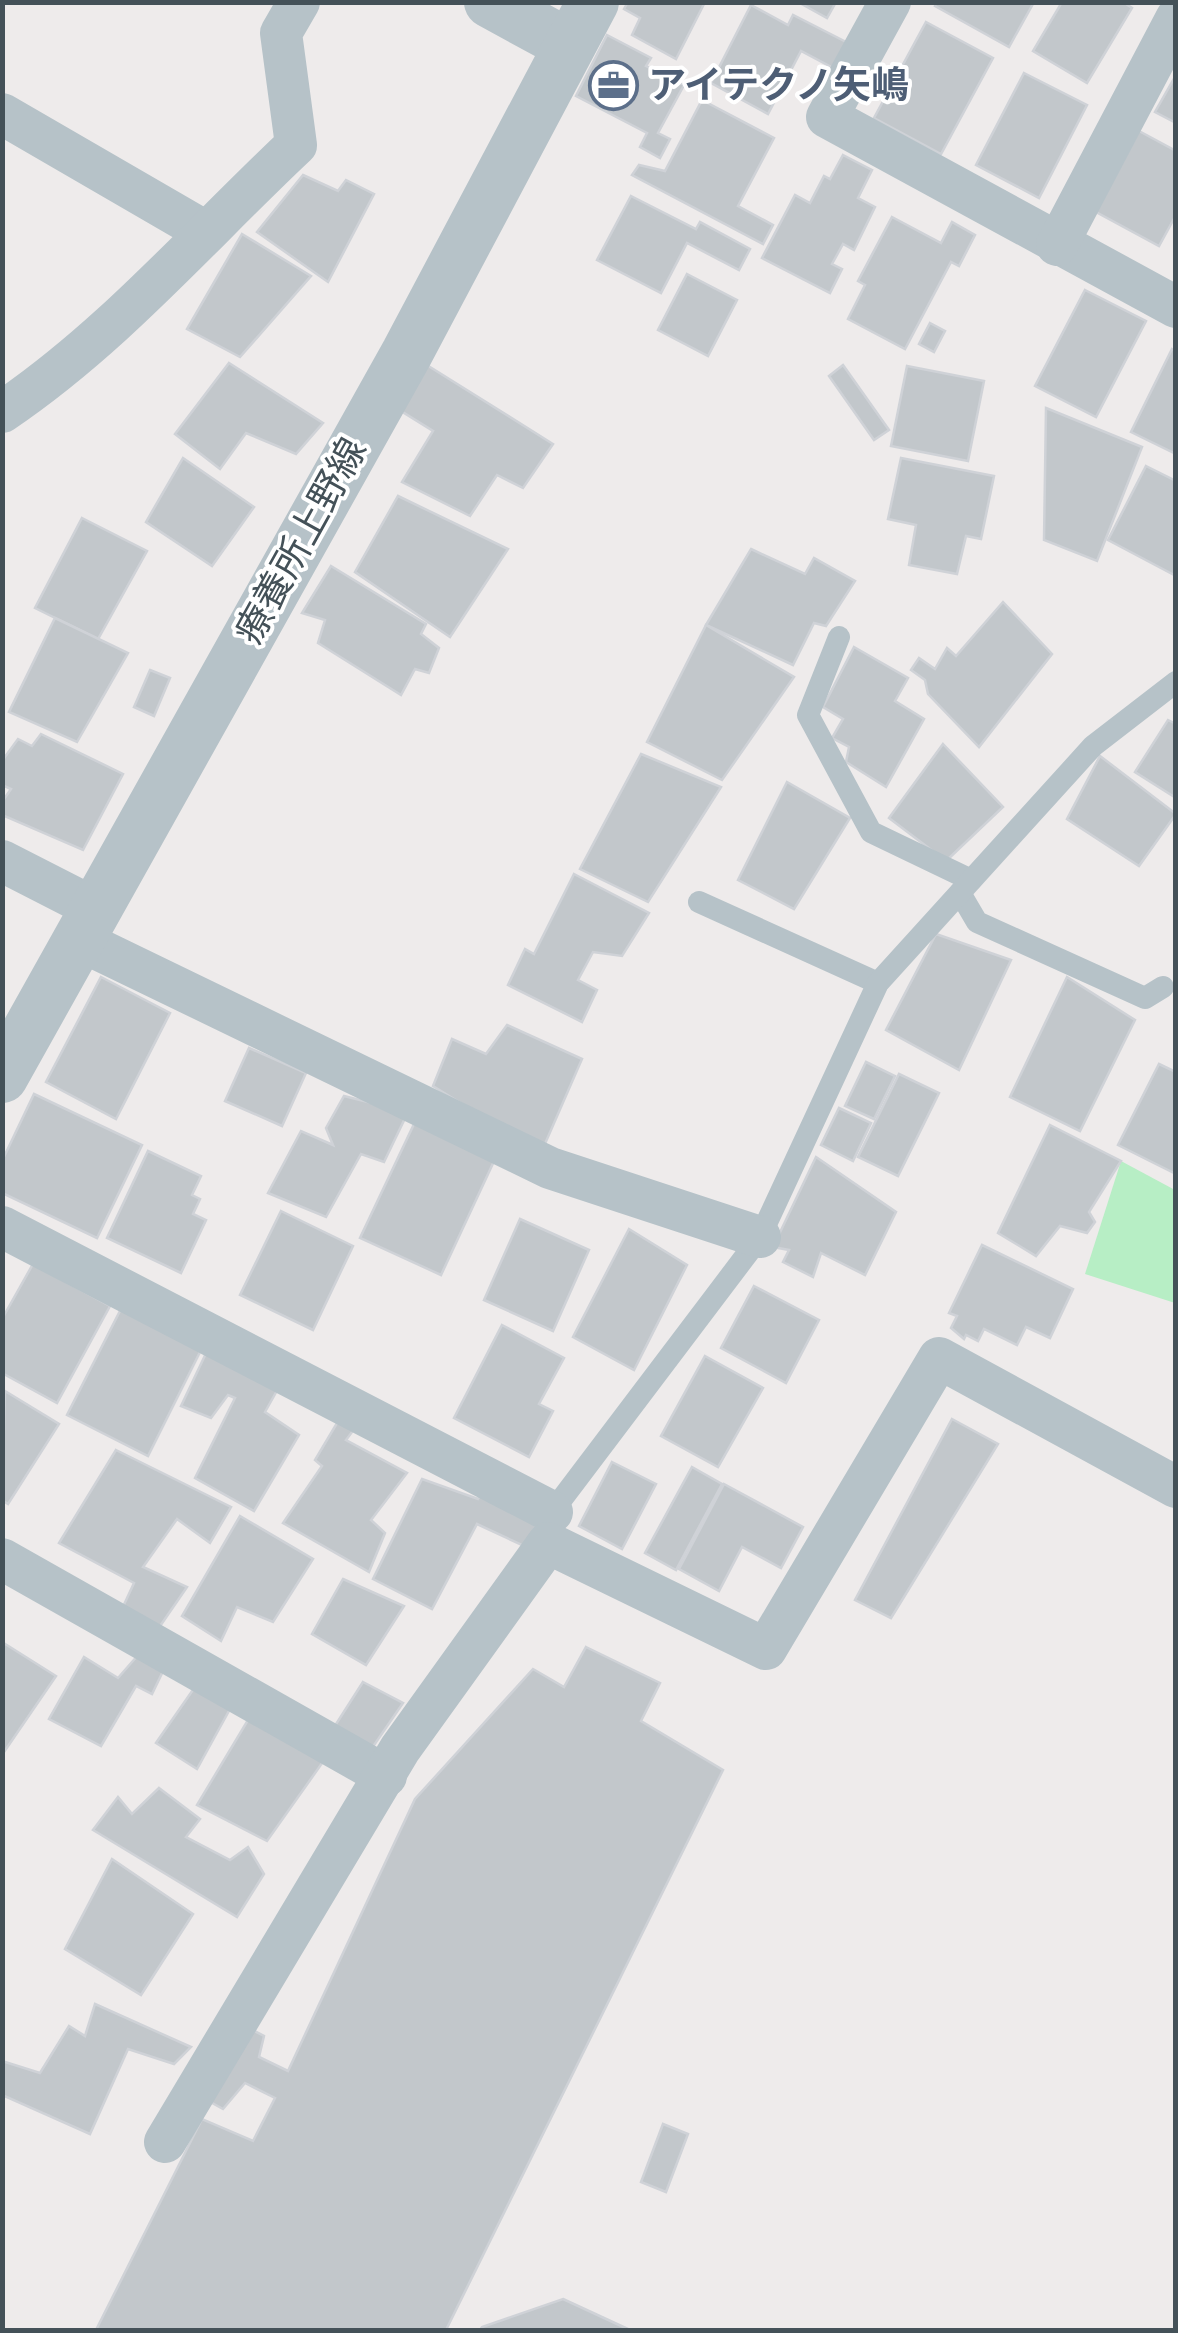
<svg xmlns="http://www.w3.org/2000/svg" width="1178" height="2333" viewBox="0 0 1178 2333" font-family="Karla,'Noto Sans JP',sans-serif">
  <rect width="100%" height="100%" fill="#eeebeb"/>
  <polygon fill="#b7eec5" points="1121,1161 1175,1190 1175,1303 1085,1274"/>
  <g fill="#c2c7cb" stroke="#cfd2d7" stroke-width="2.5">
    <polygon points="628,2 705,2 676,59 632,35 640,18 624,9"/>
    <polygon points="798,2 836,2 827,18"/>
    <polygon points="937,2 1034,2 1009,47 935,6"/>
    <polygon points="1062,2 1123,2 1132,8 1087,83 1033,51"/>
    <polygon points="751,5 788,25 793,15 852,45 839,71 801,51 768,114 711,83"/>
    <polygon points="926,22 993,58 941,154 874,118"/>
    <polygon points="607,35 651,58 646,66 684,85 658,133 670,139 660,158 640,147 647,133 576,96"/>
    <polygon points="1024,73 1087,105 1039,198 976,165"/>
    <polygon points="1176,75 1176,123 1155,112"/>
    <polygon points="702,100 774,138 738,206 773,225 763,244 632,175 639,165 665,171"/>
    <polygon points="1139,131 1176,151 1176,215 1159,246 1096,212"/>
    <polygon points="843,155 872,170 858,198 875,207 854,250 843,244 832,264 842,269 830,293 762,258 795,195 810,203 824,176 830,179"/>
    <polygon points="303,175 338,191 346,180 374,194 328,282 257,232"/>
    <polygon points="631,196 696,229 700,222 750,249 739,270 687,243 661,293 597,260"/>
    <polygon points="892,217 941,243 952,222 975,235 959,266 951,262 905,349 848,319 865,285 858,281"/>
    <polygon points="242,234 311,276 240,357 187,329"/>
    <polygon points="687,274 737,300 708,356 658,330"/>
    <polygon points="1085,290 1146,321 1096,417 1035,386"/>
    <polygon points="930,323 945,331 934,352 919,344"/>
    <polygon points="1172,349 1176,351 1176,454 1131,432"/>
    <polygon points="422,362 553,444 523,488 497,475 470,516 402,482 433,431 393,406"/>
    <polygon points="229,363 323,423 296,454 246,433 220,469 175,434"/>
    <polygon points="843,365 889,430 874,440 829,376"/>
    <polygon points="907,366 984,381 968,461 891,446"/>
    <polygon points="1046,408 1142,447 1097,561 1044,540"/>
    <polygon points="183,458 254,507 212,566 146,522"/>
    <polygon points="901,458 994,476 981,539 966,536 957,574 909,565 916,525 888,519"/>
    <polygon points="1146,466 1176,481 1176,576 1108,540"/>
    <polygon points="398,496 508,549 450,637 355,572"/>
    <polygon points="82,518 147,551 98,639 35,608"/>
    <polygon points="751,549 805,574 814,558 855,581 826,626 814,623 793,665 706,625"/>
    <polygon points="331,566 426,624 421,634 439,648 429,673 415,669 401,695 318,643 325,620 302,613"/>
    <polygon points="1003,602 1052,654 979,747 928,694 925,680 911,670 919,658 935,669 947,648 956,656"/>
    <polygon points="55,618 128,653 77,742 9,712"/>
    <polygon points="706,625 794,677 722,780 647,742"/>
    <polygon points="854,647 908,678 895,701 924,719 886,787 846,762 849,747 832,738 843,719 823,707"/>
    <polygon points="150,670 170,678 154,716 134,707"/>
    <polygon points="1168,720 1176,724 1176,798 1135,772"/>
    <polygon points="41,734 123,774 83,850 2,815 2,802 11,789 2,785 2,761 18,739 32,746"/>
    <polygon points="943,744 1003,807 946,861 889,818"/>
    <polygon points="641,754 721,787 648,902 580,869"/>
    <polygon points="1100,756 1176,814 1139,866 1067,819"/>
    <polygon points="787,782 850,818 794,909 738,880"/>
    <polygon points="574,874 649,913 622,956 593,952 578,980 597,990 582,1022 508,985 525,949 534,954"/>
    <polygon points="936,934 1011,960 959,1070 886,1030"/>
    <polygon points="101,977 170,1013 116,1119 46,1082"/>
    <polygon points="1067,977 1135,1020 1080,1131 1010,1097"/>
    <polygon points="507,1025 582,1059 541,1153 433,1086 452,1039 486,1054"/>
    <polygon points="249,1048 306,1073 282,1126 225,1101"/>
    <polygon points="866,1062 895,1076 874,1119 845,1106"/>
    <polygon points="1159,1064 1176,1072 1176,1174 1118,1145"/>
    <polygon points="899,1074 939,1093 898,1176 858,1157"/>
    <polygon points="34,1094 142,1145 97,1238 2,1193 2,1161"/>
    <polygon points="344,1096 408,1112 384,1162 361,1154 326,1217 268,1193 301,1131 333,1145 326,1128"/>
    <polygon points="839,1108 871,1123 853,1161 821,1145"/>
    <polygon points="415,1122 495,1159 441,1275 360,1238"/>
    <polygon points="1050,1125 1121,1161 1089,1212 1095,1222 1087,1233 1060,1226 1036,1256 998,1233"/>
    <polygon points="148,1151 201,1176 192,1195 200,1199 193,1214 206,1220 181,1273 107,1238"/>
    <polygon points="816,1157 896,1212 865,1275 821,1253 813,1277 783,1262 789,1250 773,1247"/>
    <polygon points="281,1211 353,1246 313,1330 240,1295"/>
    <polygon points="520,1219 589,1250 553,1331 484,1300"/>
    <polygon points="629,1229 687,1265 634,1370 573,1337"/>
    <polygon points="982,1245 1073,1289 1050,1338 1026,1327 1017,1345 984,1329 978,1341 966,1335 964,1339 951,1328 957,1316 949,1313"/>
    <polygon points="33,1264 110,1306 57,1403 2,1373 2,1319"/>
    <polygon points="754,1286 819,1320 786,1383 721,1348"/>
    <polygon points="121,1309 201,1350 148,1456 67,1415"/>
    <polygon points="502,1325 564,1358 539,1404 553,1411 529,1457 454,1418"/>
    <polygon points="209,1347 279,1387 265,1412 299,1435 254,1511 195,1478 235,1398 228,1395 211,1418 181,1406"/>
    <polygon points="705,1356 763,1388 718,1467 661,1436"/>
    <polygon points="5,1391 59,1424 8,1504 2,1500"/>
    <polygon points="340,1418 358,1424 346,1440 407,1473 371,1520 385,1533 369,1572 283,1523 322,1466 315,1460"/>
    <polygon points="952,1419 998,1444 891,1618 855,1600"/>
    <polygon points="116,1450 231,1507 210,1543 177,1519 143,1567 187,1587 158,1629 122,1609 134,1583 59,1543"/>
    <polygon points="612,1462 656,1484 622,1549 579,1526"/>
    <polygon points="692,1467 722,1484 676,1570 645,1553"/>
    <polygon points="422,1479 478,1499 485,1488 543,1515 524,1546 477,1524 432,1609 373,1579"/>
    <polygon points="724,1484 803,1527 781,1568 742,1547 719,1591 679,1569"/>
    <polygon points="240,1516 313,1559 273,1622 237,1607 221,1641 182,1616"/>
    <polygon points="343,1579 404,1606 366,1665 312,1634"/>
    <polygon points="2,1642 56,1676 2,1755"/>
    <polygon points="586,1647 660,1683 641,1721 723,1770 446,2330 96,2330 202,2119 253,2141 275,2098 245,2083 223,2109 205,2099 245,2026 264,2036 259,2057 288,2071 415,1799 533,1669 564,1687"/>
    <polygon points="139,1654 165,1667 152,1694 136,1686 101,1746 49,1719 84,1657 118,1678"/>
    <polygon points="363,1682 403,1703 370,1751 331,1732"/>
    <polygon points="195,1687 230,1709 197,1769 156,1743"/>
    <polygon points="251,1715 325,1759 267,1841 197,1805"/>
    <polygon points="159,1788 200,1819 186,1837 230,1860 248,1847 264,1874 237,1917 93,1830 118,1797 132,1814"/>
    <polygon points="112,1859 193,1914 141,1995 65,1949"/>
    <polygon points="95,2004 191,2047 174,2064 128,2049 90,2134 2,2095 2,2061 40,2073 69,2026 85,2036"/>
    <polygon points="663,2124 688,2134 666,2192 641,2182"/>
    <polygon points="563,2299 630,2330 480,2330 482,2327"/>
  </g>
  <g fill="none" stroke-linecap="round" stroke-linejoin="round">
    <g stroke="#b6c2c8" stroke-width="22">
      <polyline points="839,637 808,715 871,832 971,880"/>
      <polyline points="960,893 977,922 1145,998 1163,987"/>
      <polyline points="699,902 878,983"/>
      <polyline points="551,1519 552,1512 760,1237 878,983 1093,746 1176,682"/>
    </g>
    <g stroke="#b6c2c8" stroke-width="42">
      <polyline points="890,2 827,117 1176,307"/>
      <polyline points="2,114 204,231"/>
      <polyline points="1057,245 1176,19"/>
      <path d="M2 412C113 337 199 236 296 145L281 33 299 2"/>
      <polyline points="2,861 94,908"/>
      <polyline points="77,939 550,1168 760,1237"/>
      <polyline points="2,1227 552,1512"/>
      <polyline points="2,1559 386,1776"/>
      <polyline points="165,2142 400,1749 548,1543 766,1649 939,1358 1176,1487"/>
    </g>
    <g stroke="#b6c2c8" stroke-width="52">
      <polyline points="490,2 569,45"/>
      <polyline points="2,1077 407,353 593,2"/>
    </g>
  </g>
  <defs>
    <symbol id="office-ring" viewBox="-11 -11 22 22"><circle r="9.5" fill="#fff" stroke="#5c6f8a" stroke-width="1.5"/><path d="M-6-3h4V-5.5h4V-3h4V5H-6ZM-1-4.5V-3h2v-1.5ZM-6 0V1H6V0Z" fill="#5c6f8a"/></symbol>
  </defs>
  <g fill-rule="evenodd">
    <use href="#office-ring" x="586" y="58" width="55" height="55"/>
  </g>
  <g text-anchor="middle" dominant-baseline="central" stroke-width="8" stroke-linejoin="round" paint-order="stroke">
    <g font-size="38" font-weight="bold" fill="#4e5e75" stroke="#fff" text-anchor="start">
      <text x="648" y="85">アイテクノ矢嶋</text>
    </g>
    <g font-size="38" fill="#445158" stroke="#fff">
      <text transform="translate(301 541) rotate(-61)">療養所上野線</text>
    </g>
  </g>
  <rect width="1178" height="2333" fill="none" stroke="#445158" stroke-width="10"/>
</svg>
